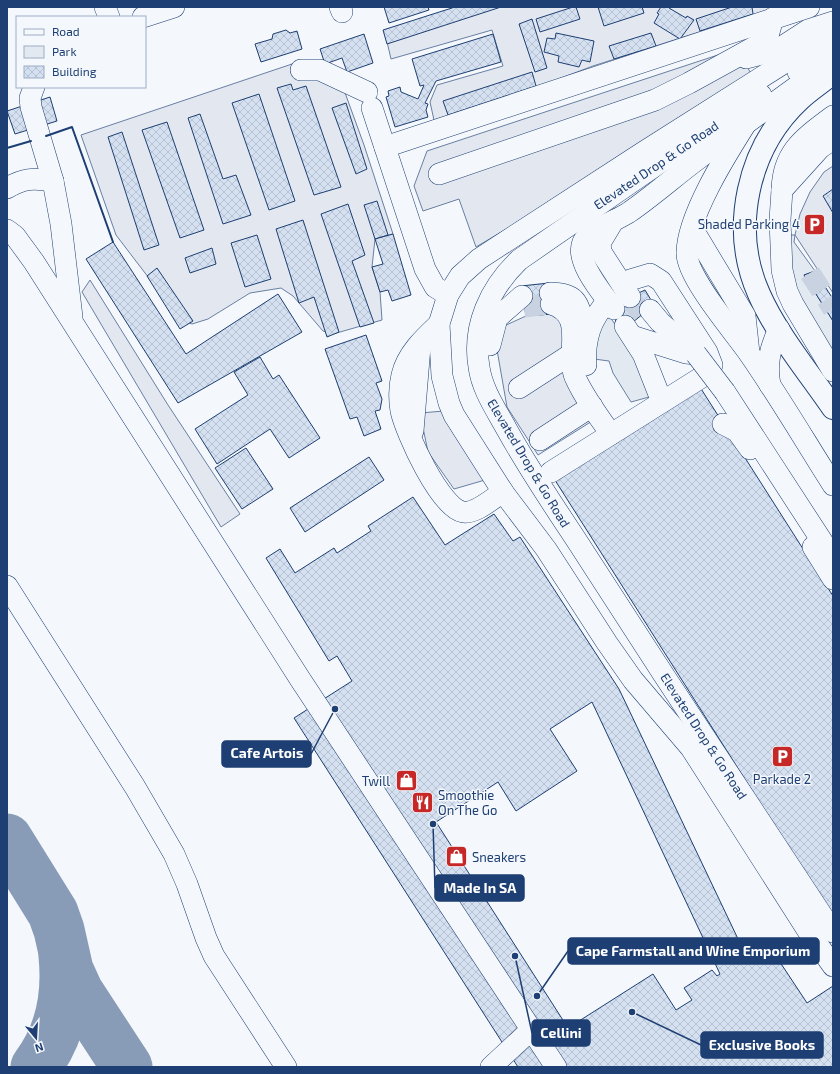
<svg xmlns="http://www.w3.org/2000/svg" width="840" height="1074" viewBox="0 0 840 1074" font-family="'Exo 2',sans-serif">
  <defs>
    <pattern id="building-cross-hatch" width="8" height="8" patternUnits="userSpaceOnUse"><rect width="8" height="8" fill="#d5e0f0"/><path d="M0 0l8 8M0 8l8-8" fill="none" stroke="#b6c1d1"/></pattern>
  </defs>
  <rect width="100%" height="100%" fill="#f4f7fb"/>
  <g fill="#e3e9f0" stroke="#687fa3">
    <polygon points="788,235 795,235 794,242 815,271 804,275 833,321 833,360 792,288"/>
    <polygon points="610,317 641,362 649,397 631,402 613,373 609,361 594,359 599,321"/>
  </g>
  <g fill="#e3e8f0" stroke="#687fa3">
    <polygon points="465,7 777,7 593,66 553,81 434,120 430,102 437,85 503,66 492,30 391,59 385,33"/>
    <polygon points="736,49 752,75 577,187 476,247 459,199 423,211 414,186 427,151"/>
    <polygon points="295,63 344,90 364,145 393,234 375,239 372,267 380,292 382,320 333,334 323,331 293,296 281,288 250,293 208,319 192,324 181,320 116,235 81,135"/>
    <polygon points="833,166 833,293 795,235 800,214 810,192 824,172"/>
    <polygon points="90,280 168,405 240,514 221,527 82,292"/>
    <polygon points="552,314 564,319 597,418 538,455 507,407 496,344 504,326 526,316"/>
    <polygon points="444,411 485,480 454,489 428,452 420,413"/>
  </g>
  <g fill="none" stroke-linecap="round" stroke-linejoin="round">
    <g stroke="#889bb7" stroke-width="51">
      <polyline points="7,839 53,913 59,930 68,970 78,992 127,1067"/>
      <path d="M36 1067C60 1035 68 996 64 956"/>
    </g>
  </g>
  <g fill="url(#building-cross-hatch)" stroke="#1d3f73" fill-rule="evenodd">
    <polygon points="384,7 428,7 429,10 389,23"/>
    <polygon points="455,7 501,7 387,44 383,30"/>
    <polygon points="573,7 576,7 580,19 540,32 536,19"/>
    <polygon points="598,7 642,7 644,13 604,26"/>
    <polygon points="661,7 670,7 669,8 686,18 687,16 694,20 680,39 654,23 659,14 657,13"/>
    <polygon points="732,7 752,7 753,14 700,31 696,19"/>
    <polygon points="532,19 547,68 535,72 519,24"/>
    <polygon points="286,30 290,33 297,31 302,49 261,62 255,44 272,39 273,34"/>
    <polygon points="556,33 594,41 590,62 582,60 579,67 558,62 559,56 544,52 547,38 555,39"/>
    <polygon points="651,33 656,46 614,59 609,46"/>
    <polygon points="364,34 373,63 347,72 342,58 325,64 320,49"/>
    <polygon points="493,34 501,62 436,81 425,103 428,104 426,110 428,117 395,127 386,97 389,96 388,91 400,87 401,92 418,99 424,85 420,86 412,59"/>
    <polygon points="532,72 536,86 448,115 443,101"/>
    <polygon points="291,84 293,90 306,86 341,187 314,195 277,88"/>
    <polygon points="259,94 295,201 269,210 232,103"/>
    <polygon points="50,97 57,121 15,134 7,111"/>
    <polygon points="346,103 367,169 356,174 332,108"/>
    <polygon points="200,114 223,179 236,175 251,215 223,224 188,118"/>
    <polygon points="167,122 204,230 180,238 142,130"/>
    <polygon points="122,132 159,245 144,250 108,137"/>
    <polygon points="833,189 833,213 823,196"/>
    <polygon points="377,201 388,235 375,239 364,205"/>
    <polygon points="348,204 365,255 352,261 374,323 360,327 321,214"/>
    <polygon points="303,220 339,332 327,337 314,297 299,303 276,229"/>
    <polygon points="393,234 411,295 392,301 388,290 380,292 372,267 383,264 375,239"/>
    <polygon points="257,235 271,279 245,287 231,243"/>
    <polygon points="113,242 186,354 278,294 302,332 178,403 86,259"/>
    <polygon points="212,248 216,264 190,273 185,258"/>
    <polygon points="157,268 193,321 180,329 147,276"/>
    <polygon points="815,271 833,299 833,321 804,275"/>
    <polygon points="549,283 552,314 526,316 521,286"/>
    <polygon points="645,290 654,305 633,322 620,327 610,312 630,297"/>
    <polygon points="366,335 382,381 376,383 382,399 380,410 375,411 381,429 364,436 357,417 350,419 325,349"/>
    <polygon points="260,357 273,379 279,375 320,438 289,458 270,429 217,464 195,429 248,395 234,372"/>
    <polygon points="698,384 833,596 833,918 553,477"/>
    <polygon points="246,448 273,489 242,509 215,468"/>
    <polygon points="369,457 384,480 305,532 290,508"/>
    <path d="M413 497 445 545 494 514 513 541 520 537 619 689 749 962 770 947 807 1003 833 986V1067H518L294 718 352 681 337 656 329 661 266 558 280 549 295 573 334 548 337 553 371 531 368 526ZM592 702 720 974 717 976 712 970 684 988 692 1000 676 1010 653 974 568 1028 436 822 498 782 516 811 577 771 550 729Z"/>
  </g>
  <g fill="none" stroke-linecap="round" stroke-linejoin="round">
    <g stroke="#c9d2e0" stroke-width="21" stroke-dasharray="21 10" stroke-linecap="butt">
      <polyline points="810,273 833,309"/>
      <polyline points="630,297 642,316"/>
      <polyline points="524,307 551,304"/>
    </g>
    <defs>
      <g id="minor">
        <polyline points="105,7 109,17"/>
        <polyline points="340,7 342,12"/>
        <polyline points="143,17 174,7"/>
        <polyline points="833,32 645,151 479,259 460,276 448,295 439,324 442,376 449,403 454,415 503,492 546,549 607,643 633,680 691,748 808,931 833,966"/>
        <polyline points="746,58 777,50 808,30 833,22"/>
        <polyline points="301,70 320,70 367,92"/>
        <polyline points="798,72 833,50"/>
        <polyline points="34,87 30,98 31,107 53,181 61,224 72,317"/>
        <path d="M761 95 701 134 519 260C490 288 472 326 479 367 482 389 495 408 506 428 527 466 551 502 575 538 660 670 746 801 833 932"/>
        <polyline points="372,108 425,269 435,287 448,295"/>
        <path d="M745 125C726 155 687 217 687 253 686 276 734 332 748 352 778 395 805 441 833 485"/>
        <polyline points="833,139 820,148 782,190 780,220 782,270 787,291 793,304 833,371"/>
        <polyline points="385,147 809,7"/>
        <polyline points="439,174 655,100 689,83 758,45 768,36 773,18"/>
        <path d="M7 188C24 178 33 178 53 181"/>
        <path d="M782 190C783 151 804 138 833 116"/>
        <polyline points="612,223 600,243 601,252 630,297"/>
        <polyline points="692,228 745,316 749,353"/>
        <polyline points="7,230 15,236 34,262 300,679 556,1067"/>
        <path d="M550 293C576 293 578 302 584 325"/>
        <path d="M551 304C587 315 565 352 575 377 584 397 598 416 611 434"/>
        <path d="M614 309C603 294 574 261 583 242 588 231 617 220 628 213 653 196 675 176 698 159 739 128 780 99 821 69"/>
        <polyline points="650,310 660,322 695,353"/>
        <path d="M439 324C423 339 407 354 402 375 399 387 399 399 401 411 406 433 440 508 463 512 476 514 493 498 503 492"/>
        <polyline points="625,326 643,354 662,402"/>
        <polyline points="632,336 686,353 696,354"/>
        <polyline points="490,345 497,318 522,296"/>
        <path d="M586 365C584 341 591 318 608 301"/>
        <path d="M770 385C766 364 770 348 779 329"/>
        <polyline points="519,388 573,353"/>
        <polyline points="725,392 833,558"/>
        <polyline points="723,424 737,431 750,449"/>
        <polyline points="413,431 420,347"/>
        <polyline points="540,440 592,406"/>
        <polyline points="551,472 702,377 712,365 707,352 661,281 650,274 630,280"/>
        <polyline points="813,547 833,579"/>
        <polyline points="7,586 135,787 174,854 187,884 206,938 214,956 286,1067"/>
        <polyline points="491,1067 531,1030"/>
      </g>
      <path id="major" d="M833 73C822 82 810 90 800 99 747 148 730 229 759 294 776 333 809 373 833 408"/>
    </defs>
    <use href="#minor" stroke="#1d3f73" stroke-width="22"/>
    <use href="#major" stroke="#1d3f73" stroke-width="24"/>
    <use href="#minor" stroke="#f4f7fb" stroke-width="21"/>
    <use href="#major" stroke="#f4f7fb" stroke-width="22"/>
    <defs>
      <polyline id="minor-bridge" points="696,354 725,392"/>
    </defs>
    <use href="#minor-bridge" stroke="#1d3f73" stroke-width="22" stroke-linecap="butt"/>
    <use href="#minor-bridge" stroke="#f4f7fb" stroke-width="21"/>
    <g stroke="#1d3f73" stroke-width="2">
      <polyline points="46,136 72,127 113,242"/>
      <polyline points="7,148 31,141"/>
    </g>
  </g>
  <defs>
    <symbol id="parking-square" viewBox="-11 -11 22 22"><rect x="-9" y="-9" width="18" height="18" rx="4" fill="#c62828" stroke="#f4f7fb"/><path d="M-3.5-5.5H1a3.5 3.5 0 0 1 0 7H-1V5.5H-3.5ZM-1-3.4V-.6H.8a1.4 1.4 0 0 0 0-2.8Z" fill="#fff"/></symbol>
    <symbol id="shop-square" viewBox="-11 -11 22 22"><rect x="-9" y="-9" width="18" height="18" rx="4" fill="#c62828" stroke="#f4f7fb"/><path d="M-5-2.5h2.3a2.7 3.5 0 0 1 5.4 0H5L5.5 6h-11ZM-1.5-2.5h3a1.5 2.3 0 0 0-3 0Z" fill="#fff"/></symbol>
    <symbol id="restaurant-square" viewBox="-11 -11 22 22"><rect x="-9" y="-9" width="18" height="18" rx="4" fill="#c62828" stroke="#f4f7fb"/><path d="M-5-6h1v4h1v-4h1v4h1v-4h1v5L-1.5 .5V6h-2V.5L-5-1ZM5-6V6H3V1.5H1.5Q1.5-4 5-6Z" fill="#fff"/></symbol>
  </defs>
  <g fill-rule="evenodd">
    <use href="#parking-square" x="802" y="212" width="25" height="25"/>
    <use href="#parking-square" x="770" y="744" width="25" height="25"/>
    <use href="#shop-square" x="394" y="768" width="25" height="25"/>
    <use href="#restaurant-square" x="410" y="790" width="25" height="25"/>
    <use href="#shop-square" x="444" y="844" width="25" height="25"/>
  </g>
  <g text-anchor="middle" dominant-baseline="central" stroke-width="3" stroke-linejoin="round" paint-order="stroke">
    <g font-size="13" fill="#1d3f73" stroke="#f4f7fb">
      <text transform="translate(656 165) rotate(-34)">Elevated Drop &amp; Go Road</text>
      <text transform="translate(529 463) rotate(59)">Elevated Drop &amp; Go Road</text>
      <text transform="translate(704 736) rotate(57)">Elevated Drop &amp; Go Road</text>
    </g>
    <g font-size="13" fill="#1d3f73" stroke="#f4f7fb" text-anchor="end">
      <text x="800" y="224">Shaded Parking 4</text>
      <text x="782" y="779" text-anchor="middle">Parkade 2</text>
      <text x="390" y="781">Twill</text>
      <text x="438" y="795" text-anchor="start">Smoothie<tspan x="438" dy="15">On The Go</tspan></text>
      <text x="472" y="857" text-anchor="start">Sneakers</text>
    </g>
  </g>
  <path fill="none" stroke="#1d3f73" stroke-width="1.5" d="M335 709L311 754M433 824L435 888M537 996L568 951M515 956L532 1033M632 1012L701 1045"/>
  <g fill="#1d3f73" stroke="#f4f7fb" stroke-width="1.5">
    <circle cx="335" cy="709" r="4"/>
    <circle cx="433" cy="824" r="4"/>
    <circle cx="537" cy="996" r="4"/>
    <circle cx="515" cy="956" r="4"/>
    <circle cx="632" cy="1012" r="4"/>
  </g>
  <g fill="#1d3f73" stroke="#1d3f73" stroke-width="1.5">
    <rect x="222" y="741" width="89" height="26" rx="4"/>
    <rect x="435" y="875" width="89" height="26" rx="4"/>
    <rect x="568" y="938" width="251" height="26" rx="4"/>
    <rect x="532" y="1020" width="58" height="26" rx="4"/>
    <rect x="701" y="1032" width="122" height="26" rx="4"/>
  </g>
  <g font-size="14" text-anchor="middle" font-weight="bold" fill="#fff">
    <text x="267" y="758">Cafe Artois</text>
    <text x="480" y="893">Made In SA</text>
    <text x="693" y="956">Cape Farmstall and Wine Emporium</text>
    <text x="561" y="1038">Cellini</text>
    <text x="762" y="1050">Exclusive Books</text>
  </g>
  <rect width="840" height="1074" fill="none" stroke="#1d3f73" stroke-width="16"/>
  <rect x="16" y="16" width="130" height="72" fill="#f4f7fb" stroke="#9eadc5"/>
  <rect x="24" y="29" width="20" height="6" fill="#f4f7fb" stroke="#9eadc5"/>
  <text x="52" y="36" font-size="12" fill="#1d3f73">Road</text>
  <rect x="24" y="46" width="20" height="12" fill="#e3e9f0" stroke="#9eadc5"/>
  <text x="52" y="56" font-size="12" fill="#1d3f73">Park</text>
  <rect x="24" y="66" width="20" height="12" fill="url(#building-cross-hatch)" stroke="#9eadc5"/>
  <text x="52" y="76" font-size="12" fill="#1d3f73">Building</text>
  <g transform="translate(36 1038) rotate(162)" stroke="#f4f7fb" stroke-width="3" paint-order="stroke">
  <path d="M0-3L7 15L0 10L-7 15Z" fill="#1d3f73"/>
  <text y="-6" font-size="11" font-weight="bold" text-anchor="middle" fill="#1d3f73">N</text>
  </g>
</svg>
